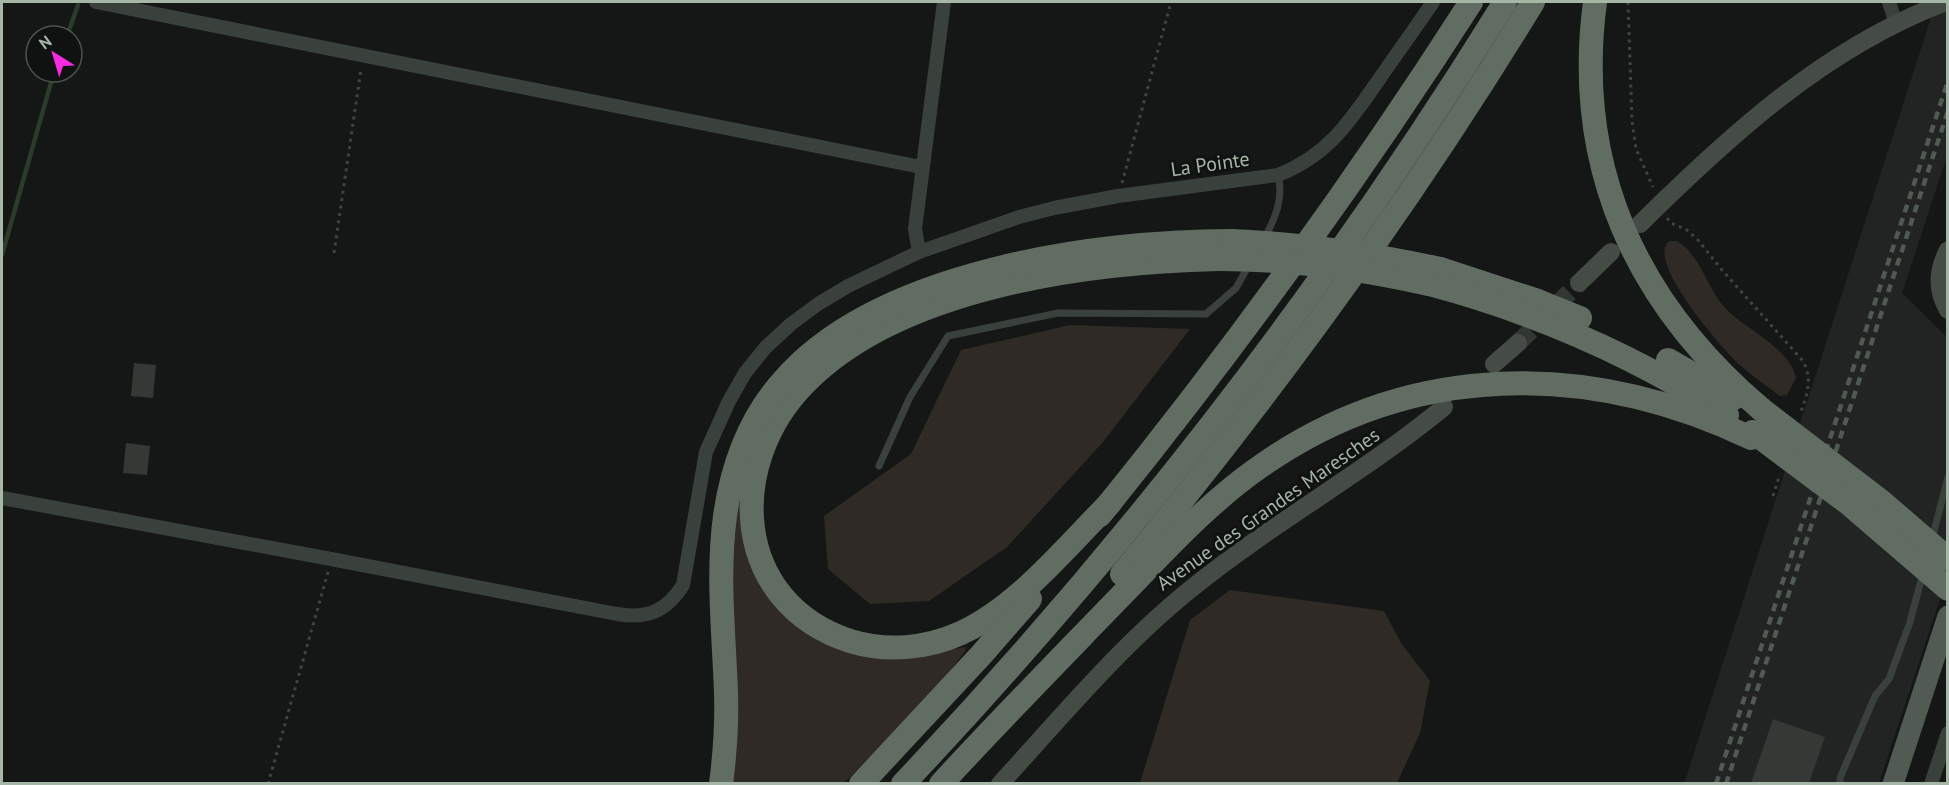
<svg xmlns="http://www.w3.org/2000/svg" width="1949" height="785" viewBox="0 0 1949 785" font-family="'PT Sans',sans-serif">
  <rect width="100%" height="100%" fill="#151716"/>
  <polygon fill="#212422" points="1936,2 1947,2 1947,156 1902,293 1947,337 1947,578 1879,783 1684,784"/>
  <g fill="#2f2a25">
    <path d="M1670 241H1677C1702 256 1707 291 1728 311 1747 329 1792 351 1796 378L1787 395 1780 396C1767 386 1752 376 1740 365 1723 350 1643 258 1670 241Z"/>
    <polygon points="1070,325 1190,329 1103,442 1007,547 929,601 870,604 828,569 824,516 911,454 961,350"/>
    <path d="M741 492 743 503 807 628 949 650 965 647 966 650C931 698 886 741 844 783L729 784 731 543Z"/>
    <polygon points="1230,590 1384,611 1401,643 1430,681 1420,733 1397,783 1140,783 1190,620"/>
  </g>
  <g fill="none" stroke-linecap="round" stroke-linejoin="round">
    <g stroke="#2c3b2a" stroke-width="4.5">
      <polyline points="67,36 78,5"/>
      <polyline points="2,255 54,72"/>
    </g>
  </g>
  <g fill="#353936">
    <polygon points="134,363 156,365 153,398 131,396"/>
    <polygon points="126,443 150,446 147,475 123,473"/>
    <polygon points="1773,719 1825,737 1809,783 1751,783"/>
  </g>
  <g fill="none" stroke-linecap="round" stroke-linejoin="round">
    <polyline stroke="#323733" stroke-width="18" stroke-dasharray="18 9" stroke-linecap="butt" points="1518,343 1579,283"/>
    <g stroke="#3e453f" stroke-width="3" stroke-dasharray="3 4.5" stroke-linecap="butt">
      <polyline points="1628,2 1632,121 1636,149 1653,187"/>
      <polyline points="1122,183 1171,2"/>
      <path d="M1667 218 1671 223 1687 230 1698 240 1722 270 1803 361C1813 380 1807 395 1800 414"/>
      <polyline points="334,253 361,69"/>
      <polyline points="1773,496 1779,477"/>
      <polyline points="268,784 328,572"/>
    </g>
    <g stroke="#3a413c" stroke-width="7">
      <path d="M1264 239C1275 219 1284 198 1278 175"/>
      <polyline points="879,466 910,397 948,336 1058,313 1206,314 1236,288 1249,265"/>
      <polyline points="1932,539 1948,477"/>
      <polyline points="1840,784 1840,778 1875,696 1889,679 1910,622 1923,573"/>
    </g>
    <g stroke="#3a413c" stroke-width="14">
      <polyline points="96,2 921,167"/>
      <polyline points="1889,2 1896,24"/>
      <polyline points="919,252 915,229 944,2"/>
      <path d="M2 498 331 559 617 614C647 619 666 612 683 585L706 452 729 401 745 373 766 347 791 324 818 304 848 286 919 252 1019 217 1054 208 1118 196 1278 175C1329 155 1351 120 1380 78 1398 52 1416 27 1433 2"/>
      <polyline points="1931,784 1948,733"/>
    </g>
    <g stroke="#444c45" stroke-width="18">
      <path d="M1640 224C1730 135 1826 47 1946 2"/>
      <path d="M1948 250C1937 271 1936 290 1948 310"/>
      <polyline points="1579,283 1611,252"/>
      <polyline points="1494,364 1518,343"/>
      <path d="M1000 784C1062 716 1121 645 1192 588 1272 523 1364 473 1444 407"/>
    </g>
    <polyline stroke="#515b54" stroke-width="21" points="1893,784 1948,616"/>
    <g stroke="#616d63" stroke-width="24">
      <path d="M1595 2C1573 167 1636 303 1761 409"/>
      <polyline points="1440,269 1538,301 1580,318"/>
      <path d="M1429 284C1535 312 1635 356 1727 415"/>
      <polyline points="1668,360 1734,398"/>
      <path d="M1110 503C1066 547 1018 607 961 633 926 649 886 652 850 641 731 602 725 464 805 383 900 286 1089 262 1218 259"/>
      <path d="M1100 515C1233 351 1357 180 1471 2"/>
      <path d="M1122 574C1272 393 1411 202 1533 2"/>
      <path d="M721 784C725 753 727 723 726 693 724 634 717 575 725 516 732 467 749 419 783 381 877 272 1094 241 1231 241"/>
      <polyline points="861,784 982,654 1030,599"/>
      <path d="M903 784C1130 544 1332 282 1505 2"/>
      <path d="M941 784C998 722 1057 662 1116 601 1162 554 1206 504 1261 466 1411 361 1589 361 1751 438"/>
    </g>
    <g stroke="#505952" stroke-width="4.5" stroke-dasharray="8 6" stroke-linecap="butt">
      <polyline points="1716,784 1948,81"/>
      <polyline points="1726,784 1948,111"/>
    </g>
    <g stroke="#616d63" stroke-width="24">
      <path d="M1231 241C1302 244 1370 254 1440 269"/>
      <path d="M1218 259C1290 259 1359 268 1429 284"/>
      <polyline points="1761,409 1882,502 1948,559"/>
      <polyline points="1753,432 1848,503 1948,589"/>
    </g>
  </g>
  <g text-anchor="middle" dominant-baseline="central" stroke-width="6" stroke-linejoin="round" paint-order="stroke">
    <g font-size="20" fill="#a6b7a8" stroke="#101211">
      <text transform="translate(1210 164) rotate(-8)">La Pointe</text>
      <text transform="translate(1268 509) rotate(-35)">Avenue des Grandes Maresches</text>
    </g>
  </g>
  <rect width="1949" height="785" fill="none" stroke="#a6b7a8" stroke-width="6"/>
  <g transform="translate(54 54) rotate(323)"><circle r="28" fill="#101211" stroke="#4c544d" stroke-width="1.5"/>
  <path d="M0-4.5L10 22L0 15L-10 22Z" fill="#f82be3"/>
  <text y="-9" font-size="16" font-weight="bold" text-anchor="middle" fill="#a6b7a8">N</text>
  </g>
</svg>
